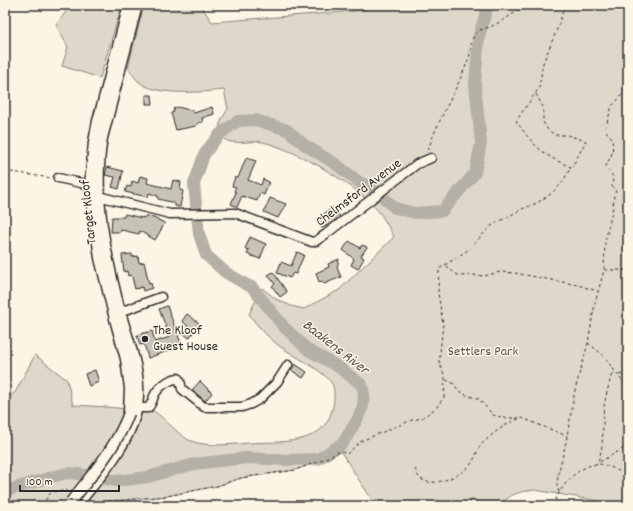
<svg xmlns="http://www.w3.org/2000/svg" width="633" height="511" viewBox="0 0 633 511" font-family="Dekko,sans-serif">
  <rect width="100%" height="100%" fill="#fcf5e5"/>
  <filter id="ink" filterUnits="userSpaceOnUse"><feTurbulence type="fractalNoise" baseFrequency=".025" numOctaves="2"/><feDisplacementMap in="SourceGraphic" scale="8" xChannelSelector="R" yChannelSelector="G"/><feConvolveMatrix kernelMatrix="1 2 1 2 8 2 1 2 1" color-interpolation-filters="sRGB"/></filter>
  <g filter="url(#ink)">
    <g fill="#ded8ca" stroke="#84827a">
      <polygon points="71,5 122,5 100,78 62,66 68,47 56,25"/>
      <path d="M144 5H200L212 22 355 11 384 5H628V506L535 490C518 492 511 493 499 506H479L478 502 472 499 468 506H376L341 452 320 461 295 470 241 478 217 486 167 496 57 506H5V401L16 391 35 355 67 380 73 405C91 406 109 407 127 409 135 409 144 408 151 410 159 412 178 435 189 440 206 448 232 444 249 443 279 441 323 447 332 410 334 404 335 393 333 386 328 372 291 355 278 345 267 336 257 326 249 314L262 288 276 299 291 306 304 309 339 290 394 237C390 230 386 222 382 216 362 187 297 150 263 142 253 140 233 146 224 139 213 131 223 117 228 109L224 90C202 92 155 97 138 81 134 77 131 72 128 68Z"/>
    </g>
    <g fill="none" stroke-linecap="round" stroke-linejoin="round">
      <polyline stroke="#b4b0a5" stroke-width="12" points="5,491 55,476 68,473 79,474 117,481 148,477 194,464 247,458 288,460 318,459 343,443 357,420 363,406 364,394 362,385 337,366 308,350 284,327 252,287 247,285 225,272 206,255 199,234 194,184 204,155 211,145 220,134 238,121 256,120 287,130 305,145 337,165 359,182 374,189 395,208 415,213 442,211 475,173 481,143 475,84 479,36 488,5"/>
    </g>
    <g fill="#c8c3b7" stroke="#2b2b2b">
      <polygon points="146,95 152,95 153,104 146,104"/>
      <polygon points="177,107 190,110 193,110 194,113 212,107 214,114 202,118 203,122 198,123 196,126 176,130 171,113 174,112 173,109"/>
      <polygon points="246,158 256,161 248,180 261,185 263,179 269,182 264,195 260,193 257,201 242,196 237,207 231,204 236,192 234,191 236,187 232,186 235,177 238,178"/>
      <polygon points="107,167 123,171 119,189 112,187 115,177 105,175"/>
      <polygon points="140,176 148,178 147,183 171,189 173,180 181,182 180,190 183,191 180,207 175,206 175,204 171,202 158,199 158,196 149,193 148,197 125,192 127,186 131,187 132,181 138,183"/>
      <polygon points="270,198 286,204 278,218 264,212"/>
      <polygon points="333,207 340,217 330,224 322,228 316,220"/>
      <polygon points="125,214 142,218 142,217 144,218 145,216 149,217 149,216 165,223 155,240 140,231 139,234 121,230 120,232 111,232 112,217 124,217"/>
      <polygon points="250,237 266,244 260,259 247,254 249,250 245,249"/>
      <polygon points="349,241 360,248 362,245 367,247 361,256 364,258 358,269 351,265 354,259 343,250"/>
      <polygon points="297,252 304,255 296,274 293,273 290,278 277,273 281,262 291,266"/>
      <polygon points="132,254 132,257 138,256 139,263 144,262 149,284 151,283 152,288 143,291 142,287 135,289 132,277 131,275 128,276 127,271 124,272 122,255"/>
      <polygon points="339,259 337,268 341,277 324,284 322,281 319,282 316,273 329,267 328,264"/>
      <polygon points="273,272 287,292 280,297 272,286 275,284 268,275"/>
      <polygon points="167,306 182,346 148,358 144,344 140,345 137,335 152,331 155,342 170,337 159,309"/>
      <polygon points="187,314 200,324 189,338 182,332 188,326 182,321"/>
      <polygon points="295,364 307,372 303,378 291,370"/>
      <polygon points="95,370 99,382 89,386 85,374"/>
      <polygon points="200,381 212,393 205,401 192,390"/>
    </g>
    <g fill="none" stroke-linecap="round" stroke-linejoin="round">
      <defs>
        <g id="minor">
          <polyline points="58,178 90,185"/>
          <polyline points="94,195 170,214 235,213 312,242 316,241 326,234 417,164 431,158"/>
          <polyline points="120,312 161,297"/>
          <path d="M137 408H148C152 404 152 401 154 396 158 387 168 380 178 378L180 381 182 389 204 407H242L251 404 260 399 277 382 288 365"/>
        </g>
        <g id="major">
          <polyline points="129,413 130,388 126,359 115,319 100,258 90,185 94,142 98,121 129,5"/>
          <path d="M76 506C98 478 125 450 135 415 145 379 129 345 120 312 106 257 92 195 102 138L137 5"/>
        </g>
      </defs>
      <use href="#minor" stroke="#2b2b2b" stroke-width="11"/>
      <use href="#major" stroke="#2b2b2b" stroke-width="13"/>
      <g stroke="#2b2b2b" stroke-width="1" stroke-dasharray="3 3" stroke-linecap="butt">
        <polyline points="536,94 543,107 543,122 548,130 555,135 567,135 586,141 572,167"/>
        <path d="M428 150C438 119 458 89 469 57 472 49 469 38 478 31 481 29 488 28 492 26 504 20 515 13 526 5"/>
        <polyline points="5,171 51,178"/>
        <polyline points="447,266 454,273 460,276 473,275 484,276 500,272 515,273 578,285 597,291"/>
        <polyline points="605,270 628,270"/>
        <polyline points="588,343 603,355 628,389"/>
        <path d="M628 376 612 373C609 384 606 395 604 406 602 420 605 453 596 464L628 446"/>
        <polyline points="446,380 453,383 459,391 466,395 479,399 493,415 505,418 522,418"/>
        <path d="M415 469C416 471 417 475 419 477 430 490 460 476 469 466 476 460 476 449 483 443 493 433 509 421 522 418L567 436"/>
        <path d="M559 492 557 485 558 475 566 442 575 390 588 343 595 303 604 270 605 242 613 207 614 195 616 191 612 186C614 175 613 176 606 168 606 164 609 161 611 156 613 151 613 145 612 140 612 136 607 134 605 129L612 106 623 94 626 85H628"/>
        <path d="M93 499 96 503 167 496 217 486 241 478 295 470 320 461 341 451 347 454 361 441 412 420 422 418 437 407 444 397 445 377 439 362 443 324 438 293 439 269 468 250 491 226 522 209 537 203 552 193 562 183 571 167C542 155 535 147 516 121L539 88 543 63 558 27 565 5"/>
        <path d="M44 506C46 499 49 489 59 492L64 490 68 491"/>
        <path d="M553 506C559 488 576 467 596 464 606 463 619 472 628 475"/>
      </g>
      <use href="#minor" stroke="#fcf5e5" stroke-width="8"/>
      <use href="#major" stroke="#fcf5e5" stroke-width="10"/>
      <defs>
        <path id="major-bridge" d="M71 502C93 473 116 448 129 413"/>
      </defs>
      <use href="#major-bridge" stroke="#2b2b2b" stroke-width="13" stroke-linecap="butt"/>
      <use href="#major-bridge" stroke="#fcf5e5" stroke-width="10"/>
    </g>
  </g>
  <circle fill="#2b2b2b" stroke="#fcf5e5" stroke-width="1.5" cx="145" cy="339" r="4"/>
  <g text-anchor="middle" dominant-baseline="central" stroke-width="3" stroke-linejoin="round" paint-order="stroke">
    <g font-size="14" fill="#2b2b2b" stroke="#fcf5e5">
      <text transform="translate(359 193) rotate(-37)">Chelmsford Avenue</text>
      <text transform="translate(89 212) rotate(-96)">Target Kloof</text>
    </g>
    <g font-size="14" fill="#2b2b2b" stroke="#fcf5e5" text-anchor="start">
      <text x="153" y="331">The Kloof<tspan x="153" dy="16">Guest House</tspan></text>
    </g>
    <g font-size="14" fill="#585653" stroke="#fcf5e5">
      <text x="483" y="352">Settlers Park</text>
    </g>
    <g font-size="15" font-style="italic" fill="#545350" stroke="#fcf5e5">
      <text transform="translate(335 348) rotate(38)">Baakens River</text>
    </g>
  </g>
  <rect width="633" height="511" fill="none" stroke="#fcf5e5" stroke-width="20"/>
  <rect x="10" y="10" width="613" height="491" fill="none" stroke="#2b2b2b" stroke-width="1.5" filter="url(#ink)"/>
  <path d="M20 485v6h99v-6" fill="none" stroke="#2b2b2b" stroke-width="2"/>
  <text x="26" y="485" font-size="12" fill="#2b2b2b" stroke="#fcf5e5" stroke-width="3" paint-order="stroke">100 m</text>
</svg>
